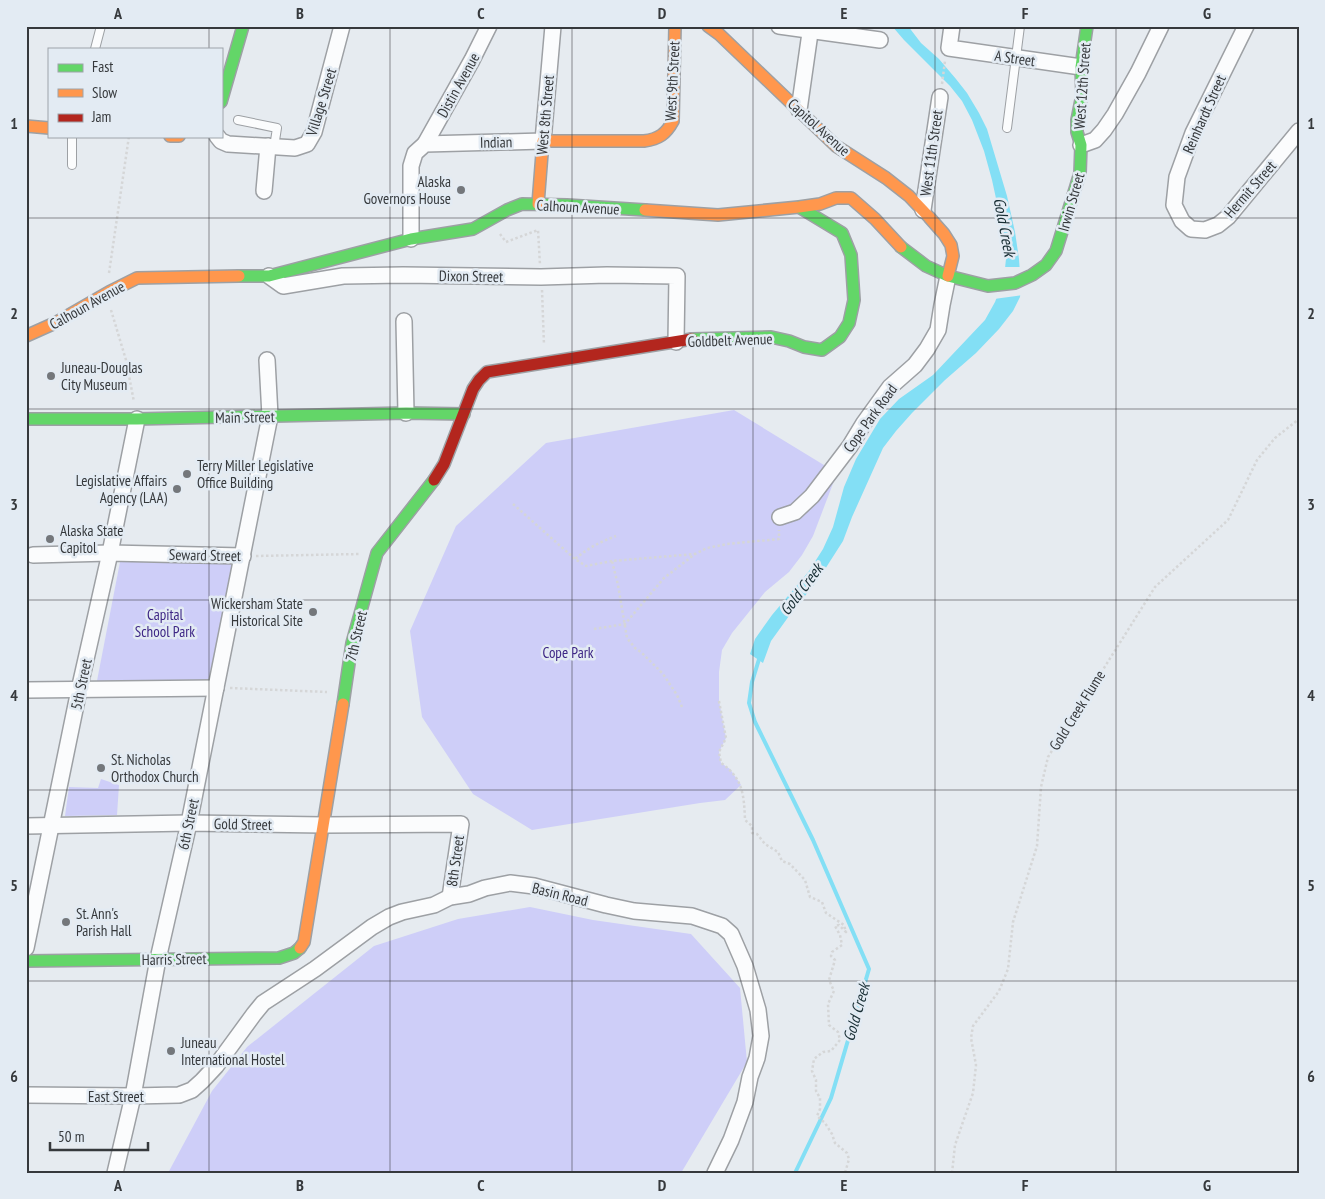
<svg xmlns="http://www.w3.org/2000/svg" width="1325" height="1199" viewBox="0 0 1325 1199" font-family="'PT Sans Narrow',sans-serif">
  <rect width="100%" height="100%" fill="#e6ebf0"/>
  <g fill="#cecef8">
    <polygon points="734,410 837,473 813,536 802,555 789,572 765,592 732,633 722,650 719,672 719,701 726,738 719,752 721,763 730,769 741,785 725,800 700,803 532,830 473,794 422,717 410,631 456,526 546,443"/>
    <polygon points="236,561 208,681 96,686 120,562"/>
    <polygon points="101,779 119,785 117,815 65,816 69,787 98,788"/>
    <polygon points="530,907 593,920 691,934 740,988 747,1062 681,1173 168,1173 212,1091 247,1047 374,946 458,919"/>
  </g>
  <polygon fill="#83dff5" points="892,26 908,26 921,43 939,59 956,79 967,93 979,113 987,129 1007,196 1015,232 1019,259 1021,288 1020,297 1013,311 999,329 976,353 945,380 912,413 896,431 883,448 852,517 843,541 820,577 789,616 771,641 763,663 750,654 755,639 772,615 809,571 823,549 833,527 844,487 856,459 880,419 899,399 933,375 985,320 995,302 1004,278 1007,249 992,180 984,151 972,120 962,101 950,86 904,40"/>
  <polygon fill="#e6ebf0" points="1003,267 1022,267 1024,287 1023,295 994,299 1001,277"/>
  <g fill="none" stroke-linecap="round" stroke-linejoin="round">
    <polyline stroke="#83dff5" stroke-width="4" points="760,656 752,682 749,703 755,722 813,840 869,969 831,1098 795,1173"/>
    <defs>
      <g id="lane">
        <polyline points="95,49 101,26"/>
        <polyline points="238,120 277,128 274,147"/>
        <polyline points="1007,128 1020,26"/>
        <polyline points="72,165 72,136"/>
      </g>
      <g id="street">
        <polyline points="779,26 880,40"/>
        <polyline points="952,26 949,48 1081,67"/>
        <polyline points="1246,26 1193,133 1177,177 1174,205 1182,221 1191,229 1205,230 1218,225 1228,217 1299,131"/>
        <polyline points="799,110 811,26"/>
        <polyline points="217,136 221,141 228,144 295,148 307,144 314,132 342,26"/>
        <polyline points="425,144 472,60 489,26"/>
        <polyline points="1081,145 1095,140 1104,130 1115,114 1138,73 1161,26"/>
        <polyline points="264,191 268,146"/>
        <polyline points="923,210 940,97"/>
        <polyline points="411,239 411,166 415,153 425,144 543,141 553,26"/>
        <polyline points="269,276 283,286 343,276 403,275 541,277 607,275 677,276 676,342"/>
        <polyline points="404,321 406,413"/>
        <polyline points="780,517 795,512 812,496 850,446 864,423 890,387 915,365 927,349 938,330 942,305 948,276"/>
        <polyline points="33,555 110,553 243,556"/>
        <polyline points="26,690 216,688"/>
        <polyline points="26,826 189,823 324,825 461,824 450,897"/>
        <polyline points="26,948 79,690 110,553 137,419"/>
        <polyline points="26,1095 133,1096 179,1095 192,1090 202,1081 216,1066 254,1014 263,1003 315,969 372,927 389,917 402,912 434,905 450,897 469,894 485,888 510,883 534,886 606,905 634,911 692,916 722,926 731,934 745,966 758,1010 761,1036 757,1058 750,1077 745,1102 731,1140 715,1173"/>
        <polyline points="115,1173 133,1096 158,959 189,823 270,416 267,360"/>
      </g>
      <g id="fast">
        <polyline points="221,102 243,26"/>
        <polyline points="901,247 926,266 948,276 988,286 1015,283 1032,275 1046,265 1056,251 1080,173 1081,145 1077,132 1077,120 1082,95 1081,67 1087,26"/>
        <polyline points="239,276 269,276 411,239 473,229 507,210 522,204 567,205 645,210"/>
        <polyline points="692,339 771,337 789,341 804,347 822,350 840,337 849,323 854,300 851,255 842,233 799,207"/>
        <polyline points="26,419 137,419 406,413 464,414"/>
        <polyline points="343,704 352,643 377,553 434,480"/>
        <polyline points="26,961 279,958 294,953 300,948"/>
      </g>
      <g id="slow">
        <polyline points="708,26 719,34 836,146 886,178 909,196 929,217 944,234 951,245 953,256 948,276"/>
        <polyline points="26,126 49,128"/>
        <polyline points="170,136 179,136"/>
        <path d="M538 204 543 141H644C659 139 666 134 673 121L675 26"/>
        <polyline points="645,210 718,215 799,207 820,204 836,198 851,198 875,219 901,247"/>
        <polyline points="26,336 55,323 109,292 137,278 239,276"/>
        <polyline points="300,948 304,942 343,704"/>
      </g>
      <polyline id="jam" points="434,480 444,464 473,389 479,380 487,372 692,339"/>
    </defs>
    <use href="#lane" stroke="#9da0a4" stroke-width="10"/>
    <use href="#street" stroke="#9da0a4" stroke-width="18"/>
    <use href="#fast" stroke="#9da0a4" stroke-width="14"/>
    <use href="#slow" stroke="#9da0a4" stroke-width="14"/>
    <use href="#jam" stroke="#9da0a4" stroke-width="14"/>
    <g stroke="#d5d6d7" stroke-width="2.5" stroke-dasharray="2.5 2.5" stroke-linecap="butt">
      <polyline points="942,84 945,61"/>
      <polyline points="500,234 506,242 538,230 540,265"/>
      <polyline points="109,273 129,136"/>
      <polyline points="542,290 544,345"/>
      <polyline points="111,310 126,360 134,402"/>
      <polyline points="513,504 575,559"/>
      <polyline points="256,556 360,554"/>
      <path d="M612 561 586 566 575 559C588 548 600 542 616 536"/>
      <polyline points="594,629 625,624 664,578 695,554 707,548 727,544 779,539 779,530"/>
      <polyline points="230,688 327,692"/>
      <path d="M719 701 726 738 719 752 721 763C743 778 744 795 745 820L752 826V833L757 834 765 844 778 852 782 861 790 864 805 880 810 897 822 902 826 913 844 925 846 932 839 925 835 926 840 935 842 945 832 952 831 956 835 960 829 980 834 991 828 1004 829 1025 838 1032 840 1040 831 1051 823 1052 814 1059 812 1071 816 1080V1091L820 1098V1109L817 1116 825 1123 832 1134 835 1143 847 1153 849 1159 845 1173"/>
      <polyline points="682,707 677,695 663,674 642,653 635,648 627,638 618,585 612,561 695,554"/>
      <polyline points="952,1173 955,1145 973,1093 976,1065 971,1038 973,1026 999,991 1008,969 1013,922 1037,846 1041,787 1048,757 1155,587 1228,520 1257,460 1275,438 1299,419"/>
    </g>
    <use href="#lane" stroke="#fbfcfd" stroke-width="8"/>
    <use href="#street" stroke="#fbfcfd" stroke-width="15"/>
    <use href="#fast" stroke="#63d668" stroke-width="11"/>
    <use href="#slow" stroke="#ff974d" stroke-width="11"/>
    <use href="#jam" stroke="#b3261e" stroke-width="11"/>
  </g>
  <path fill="none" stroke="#36393c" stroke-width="1" stroke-opacity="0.55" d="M209 26V49M390 26V1173M572 26V1173M753 26V1173M935 26V1173M1116 26V1173M209 136V1173M26 218H1299M26 409H1299M26 600H1299M26 790H1299M26 981H1299"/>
  <g fill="#74777b" stroke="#e3ebf3" stroke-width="2">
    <circle cx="461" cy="190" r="5"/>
    <circle cx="51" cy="376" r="5"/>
    <circle cx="187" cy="474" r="5"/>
    <circle cx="177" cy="489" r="5"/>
    <circle cx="50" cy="539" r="5"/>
    <circle cx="313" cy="612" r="5"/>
    <circle cx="101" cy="768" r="5"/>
    <circle cx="66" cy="922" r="5"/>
    <circle cx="171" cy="1051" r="5"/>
  </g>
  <g text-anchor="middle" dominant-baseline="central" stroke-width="5" stroke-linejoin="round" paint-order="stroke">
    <g font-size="15" fill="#36393c" stroke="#e3ebf3">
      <text transform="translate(1015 58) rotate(8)">A Street</text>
      <text transform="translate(672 81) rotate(-87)">West 9th Street</text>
      <text transform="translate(458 85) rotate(-61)">Distin Avenue</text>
      <text transform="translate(1082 86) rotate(-86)">West 12th Street</text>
      <text transform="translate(321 102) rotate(-73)">Village Street</text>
      <text transform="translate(1204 114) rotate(-66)">Reinhardt Street</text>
      <text transform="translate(545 115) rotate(-85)">West 8th Street</text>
      <text transform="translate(819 127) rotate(42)">Capitol Avenue</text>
      <text transform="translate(496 142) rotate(-1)">Indian</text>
      <text transform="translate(931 153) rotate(-82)">West 11th Street</text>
      <text transform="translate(1250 189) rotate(-49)">Hermit Street</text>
      <text transform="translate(1071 202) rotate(-74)">Irwin Street</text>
      <text transform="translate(578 207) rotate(3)">Calhoun Avenue</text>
      <text transform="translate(471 276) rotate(1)">Dixon Street</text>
      <text transform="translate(87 305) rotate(-29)">Calhoun Avenue</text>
      <text transform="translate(730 340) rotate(-2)">Goldbelt Avenue</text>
      <text transform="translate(245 417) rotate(-1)">Main Street</text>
      <text transform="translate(870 418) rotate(-54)">Cope Park Road</text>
      <text transform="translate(205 555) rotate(1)">Seward Street</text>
      <text transform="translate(356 636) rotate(-77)">7th Street</text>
      <text transform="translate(81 684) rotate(-78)">5th Street</text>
      <text transform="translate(1077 710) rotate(-58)">Gold Creek Flume</text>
      <text transform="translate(188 824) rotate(-78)">6th Street</text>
      <text transform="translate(243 824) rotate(1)">Gold Street</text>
      <text transform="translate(455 861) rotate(-82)">8th Street</text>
      <text transform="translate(560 894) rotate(14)">Basin Road</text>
      <text transform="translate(174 959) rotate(-1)">Harris Street</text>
      <text x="116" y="1096">East Street</text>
    </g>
    <g font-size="15" fill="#36393c" stroke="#e3ebf3" text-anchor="start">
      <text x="451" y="181" text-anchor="end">Alaska<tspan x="451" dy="17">Governors House</tspan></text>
      <text x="61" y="367">Juneau-Douglas<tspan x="61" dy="17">City Museum</tspan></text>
      <text x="197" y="465">Terry Miller Legislative<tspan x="197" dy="17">Office Building</tspan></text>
      <text x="167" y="480" text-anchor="end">Legislative Affairs<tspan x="167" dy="17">Agency (LAA)</tspan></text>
      <text x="60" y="530">Alaska State<tspan x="60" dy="17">Capitol</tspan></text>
      <text x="303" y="603" text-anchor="end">Wickersham State<tspan x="303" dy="17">Historical Site</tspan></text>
      <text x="111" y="759">St. Nicholas<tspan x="111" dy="17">Orthodox Church</tspan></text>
      <text x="76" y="913">St. Ann's<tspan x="76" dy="17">Parish Hall</tspan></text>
      <text x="181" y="1042">Juneau<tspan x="181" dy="17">International Hostel</tspan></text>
    </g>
    <g font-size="15" fill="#3d2685" stroke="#e3ebf3">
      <text x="165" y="614">Capital<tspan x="165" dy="17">School Park</tspan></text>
      <text x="568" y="652">Cope Park</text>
    </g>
    <g font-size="16" font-style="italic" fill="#182e34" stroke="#e3ebf3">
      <text transform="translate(1005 227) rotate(79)">Gold Creek</text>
      <text transform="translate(801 589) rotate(-53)">Gold Creek</text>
      <text transform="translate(856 1012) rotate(-74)">Gold Creek</text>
    </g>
  </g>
  <rect width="1325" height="1199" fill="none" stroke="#e3ebf3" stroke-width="55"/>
  <rect x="48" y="48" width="175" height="90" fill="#e3ebf3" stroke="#9ea4aa"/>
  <rect x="58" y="64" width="25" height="8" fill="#63d668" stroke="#9ea4aa"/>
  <text x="92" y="72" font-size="15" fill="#36393c">Fast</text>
  <rect x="58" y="89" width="25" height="8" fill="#ff974d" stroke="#9ea4aa"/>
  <text x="92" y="98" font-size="15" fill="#36393c">Slow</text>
  <rect x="58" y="114" width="25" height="8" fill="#b3261e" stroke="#9ea4aa"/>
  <text x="92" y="122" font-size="15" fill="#36393c">Jam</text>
  <path d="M50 1142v8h98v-8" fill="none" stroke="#36393c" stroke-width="2.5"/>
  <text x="58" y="1142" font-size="15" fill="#36393c" stroke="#e3ebf3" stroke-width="4" paint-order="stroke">50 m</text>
  <rect x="28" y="28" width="1270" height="1144" fill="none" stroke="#36393c" stroke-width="2"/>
  <g font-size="16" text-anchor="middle" font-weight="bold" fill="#36393c">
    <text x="118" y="19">A</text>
    <text x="300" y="19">B</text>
    <text x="481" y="19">C</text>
    <text x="662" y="19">D</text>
    <text x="844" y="19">E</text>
    <text x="1025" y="19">F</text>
    <text x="1207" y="19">G</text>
    <text x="14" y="129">1</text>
    <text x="1311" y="129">1</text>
    <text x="14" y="319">2</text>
    <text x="1311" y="319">2</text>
    <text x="14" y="510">3</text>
    <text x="1311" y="510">3</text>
    <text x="14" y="701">4</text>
    <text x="1311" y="701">4</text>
    <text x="14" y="891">5</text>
    <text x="1311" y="891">5</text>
    <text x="14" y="1082">6</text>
    <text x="1311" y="1082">6</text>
    <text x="118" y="1191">A</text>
    <text x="300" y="1191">B</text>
    <text x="481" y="1191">C</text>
    <text x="662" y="1191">D</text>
    <text x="844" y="1191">E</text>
    <text x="1025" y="1191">F</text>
    <text x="1207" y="1191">G</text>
  </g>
</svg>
